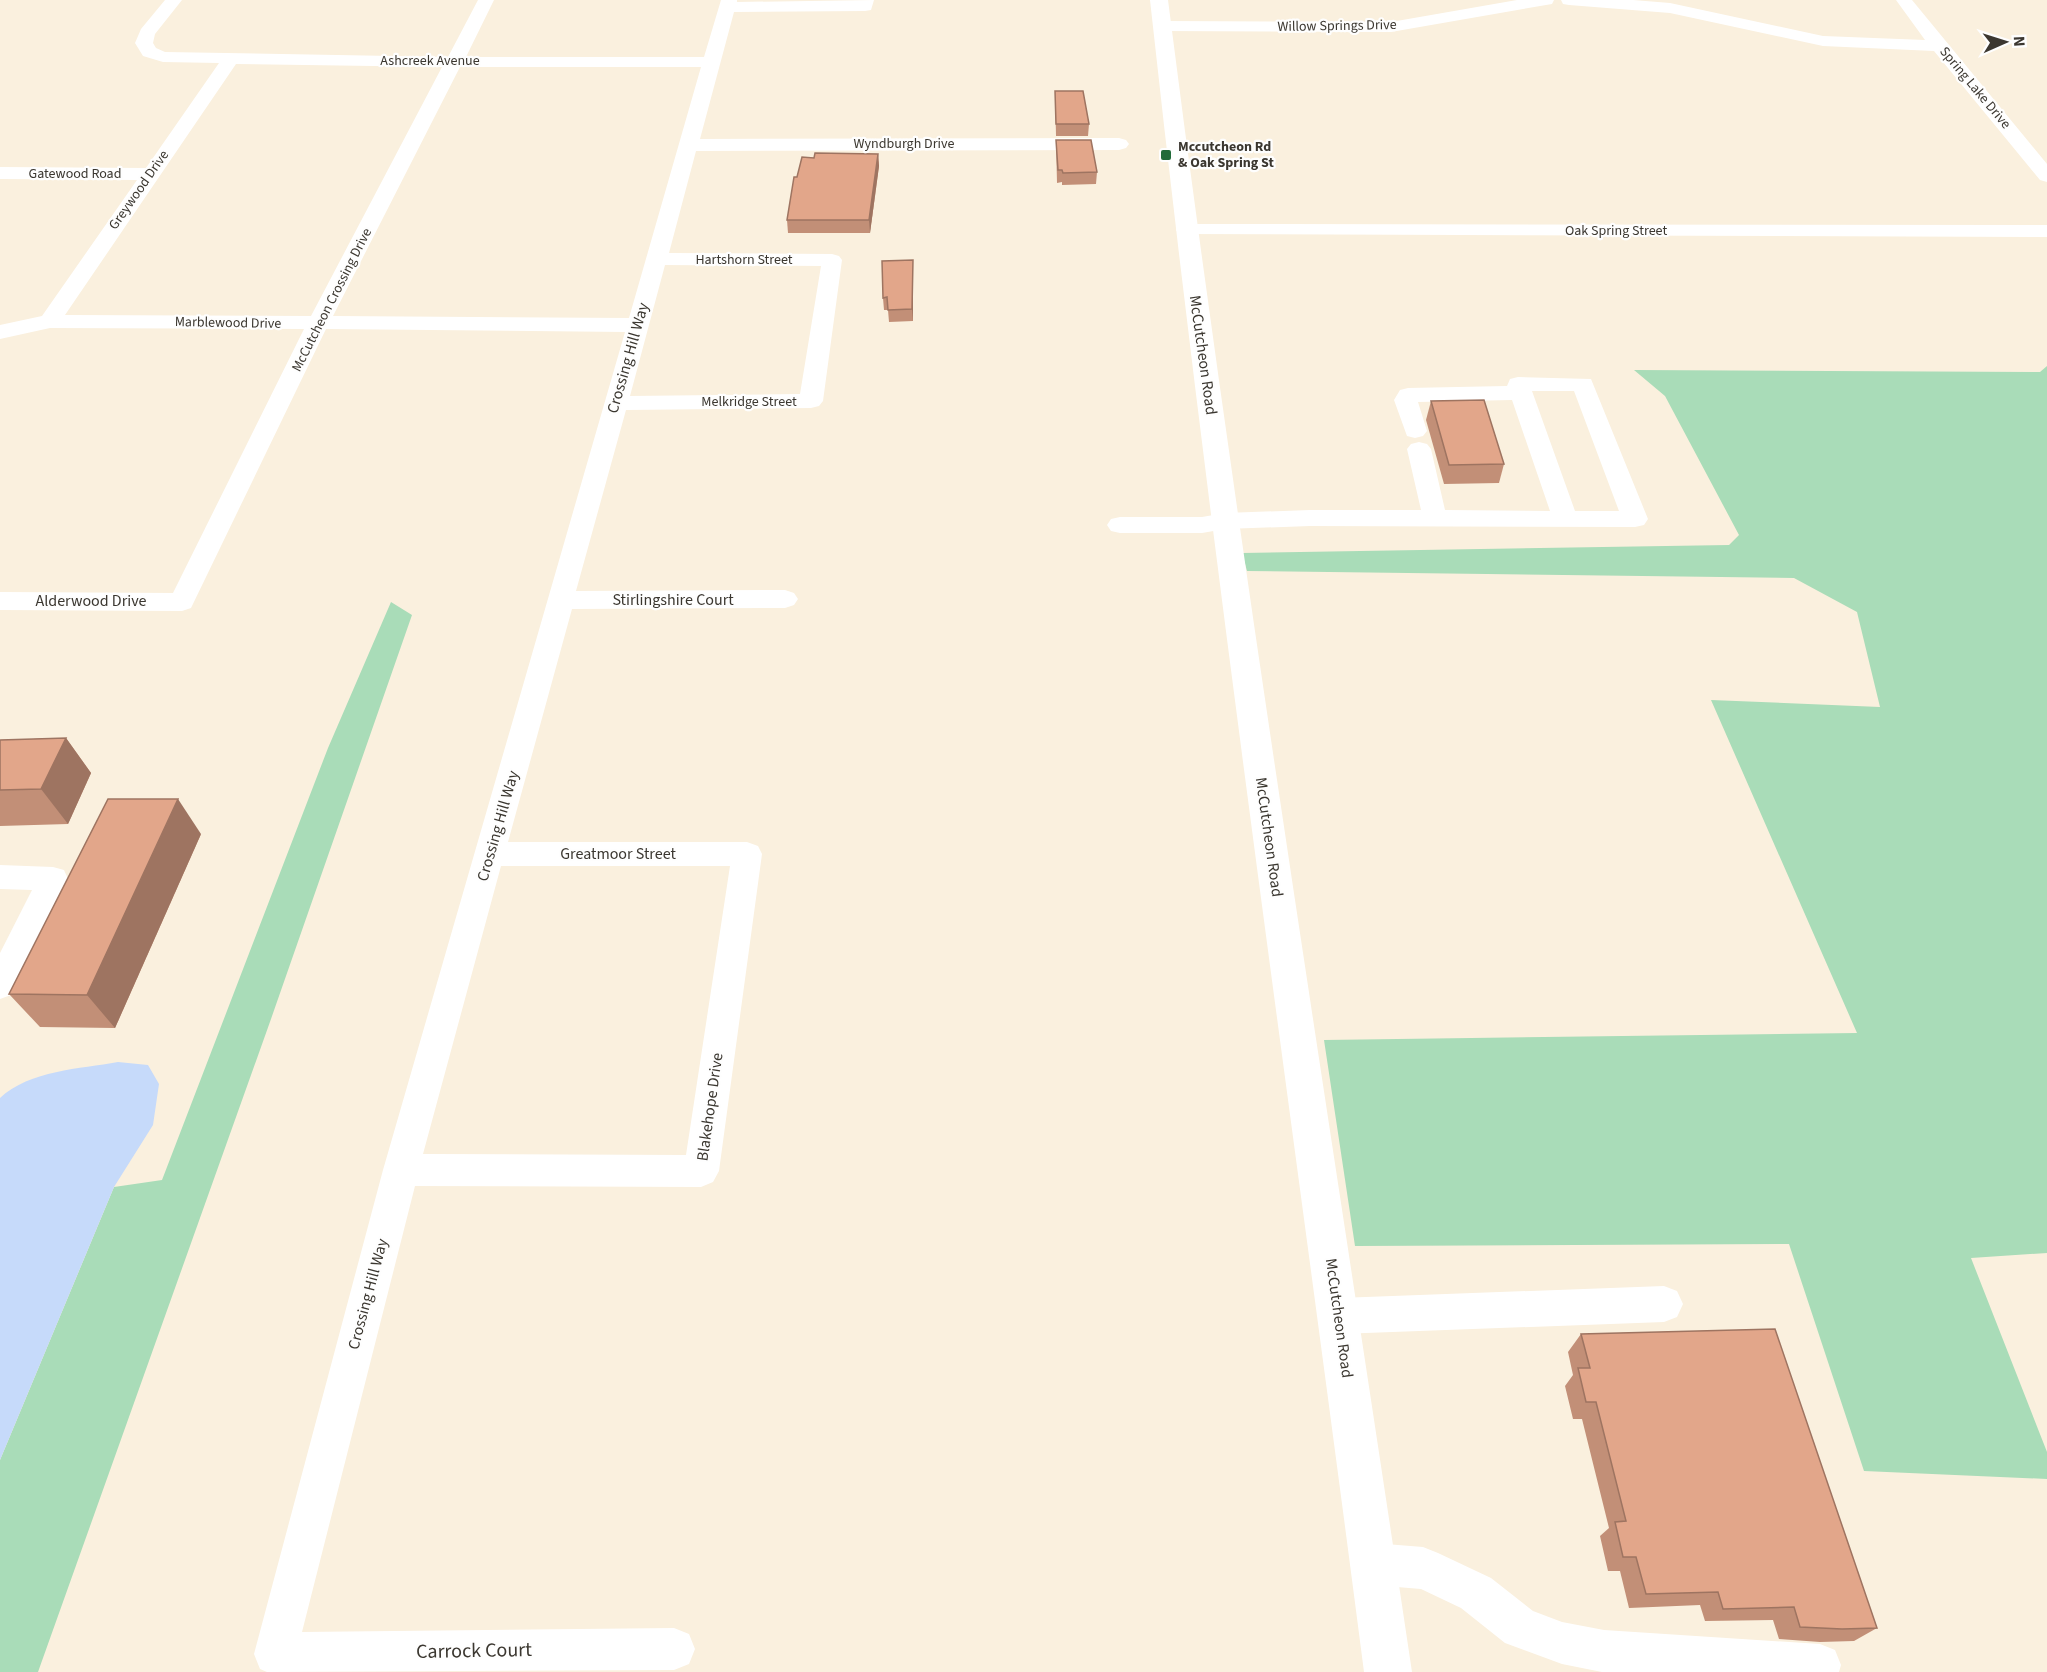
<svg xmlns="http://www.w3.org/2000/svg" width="2047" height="1672" viewBox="0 0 2047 1672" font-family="'Source Sans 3',sans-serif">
  <rect width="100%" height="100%" fill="#faf0de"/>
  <g fill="#a9dcb8">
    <polygon points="2047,366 2047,1253 1971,1258 2047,1452 2047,1479 1864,1471 1789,1244 1355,1246 1324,1040 1857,1033 1711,700 1880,707 1857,612 1794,578 1247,571 1242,553 1729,545 1739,535 1665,396 1634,370 2040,372"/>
    <polygon points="391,602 412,615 271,1019 38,1672 0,1672 0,1460 114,1187 162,1180 328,748"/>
  </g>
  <path fill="#c6dafa" d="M118 1062 148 1065 159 1084 153 1125 114 1187 0 1460V1098C30 1070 80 1069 118 1062Z"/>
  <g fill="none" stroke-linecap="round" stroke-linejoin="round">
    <g fill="#fff" fill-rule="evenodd">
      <path d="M165 0H182L155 34 153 43 156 48 165 52 448 57 478 0H494L466 57H704L721 0H737V2L874 0 871 10 865 11 734 12 700 139 1119 138 1126 140 1129 144 1126 148 1119 150 696 151 669 253 832 254 839 256 842 260 823 401 819 406 811 408 626 410 576 591 785 590 794 593 798 599 794 605 785 608 572 609 508 842H747L758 846 762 854 719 1171 713 1182 701 1187 415 1186 302 1632 674 1628 689 1634 695 1649 689 1664 674 1670 267 1672 260 1669 254 1654 383 1170 625 332 326 329 191 608 182 611 0 610V592L173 593 304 329 50 328 0 339V325L42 316 137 180 0 179V167L146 168 219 63 163 62 143 56 135 43 141 29ZM236 64 442 67 311 316 65 315ZM460 67H701L629 318 333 316ZM665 265 821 266 800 394 630 396ZM501 866H730L686 1155 423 1154Z"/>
      <polygon points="1517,0 1554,0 1552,4 1546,5 1391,32 1162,31 1156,30 1153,26 1156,22 1162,21 1391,22"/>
      <polygon points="1561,0 1633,0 1670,3 1823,36 1925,40 1896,0 1912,0 2047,164 2047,182 2040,180 1934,51 1823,46 1670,13 1569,5 1563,4"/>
      <polygon points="1186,224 2047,225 2047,237 1179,234 1176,230 1179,226"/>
      <path d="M1518 377 1591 379 1648 519 1644 525 1635 527 1310 526 1225 529 1202 533H1120L1111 531 1107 525 1111 519 1120 517H1202L1225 513 1310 510H1421L1407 449 1411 444 1419 442 1427 444 1431 449 1445 510 1550 511 1512 400 1418 402 1427 431 1423 436 1415 438 1407 436 1394 400 1400 390 1408 388 1507 386 1510 379ZM1532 391H1574L1619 511H1575Z"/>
      <polygon points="0,865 53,867 64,870 68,879 11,995 0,999 0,953 32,890 0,889"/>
      <polygon points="1664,1286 1677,1291 1683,1304 1677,1317 1664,1322 1339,1334 1326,1329 1320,1316 1326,1303 1339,1298"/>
      <polygon points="1373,1543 1423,1547 1438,1553 1491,1578 1533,1611 1562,1622 1604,1630 1820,1644 1835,1650 1841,1665 1839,1672 1602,1672 1562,1664 1505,1643 1461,1608 1421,1589 1373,1585 1358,1579 1352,1564 1358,1549"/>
    </g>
    <path fill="#fff" fill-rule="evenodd" d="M1150 0H1168C1239 559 1329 1115 1412 1672H1364C1292 1115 1211 559 1150 0Z"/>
  </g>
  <g fill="#c28f77">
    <polygon points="1055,91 1089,124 1088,136 1056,136"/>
    <polygon points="1056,140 1097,172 1096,184 1062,185 1062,182 1057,183"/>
    <polygon points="878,154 879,166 870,233 788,233 787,220 797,177 814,158"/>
    <polygon points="913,273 913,321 889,322 888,310 884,310 883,298"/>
    <polygon points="1431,401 1504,464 1499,483 1444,484 1426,420"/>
    <polygon points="66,738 91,773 68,824 0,826 0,740"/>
    <polygon points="201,834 115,1028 40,1027 9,994"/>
    <polygon points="1581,1334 1877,1628 1854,1641 1820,1642 1779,1639 1773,1620 1705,1621 1700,1605 1629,1608 1620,1571 1608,1571 1600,1536 1609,1528 1582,1419 1573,1419 1565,1386 1573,1375 1568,1352"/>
  </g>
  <g fill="#9e7461">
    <polygon points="878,154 879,166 870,233 869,220"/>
    <polygon points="913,260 913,321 912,309"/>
    <polygon points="66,738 91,773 68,824 41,789"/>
    <polygon points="178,799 201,834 115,1028 87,995"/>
  </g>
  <g fill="#e2a68a" stroke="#9e7461" stroke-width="1.5">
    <polygon points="1055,91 1083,91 1089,124 1056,124"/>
    <polygon points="1056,140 1091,140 1097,172 1063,173 1062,170 1058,170"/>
    <polygon points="815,153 878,154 869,220 787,220 794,177 797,177 802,157 814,158"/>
    <polygon points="913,260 912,309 888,310 887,297 883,298 882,261"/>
    <polygon points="1484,400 1504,464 1449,465 1431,401"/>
    <polygon points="66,738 41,789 0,790 0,740"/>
    <polygon points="108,799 178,799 87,995 9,994"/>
    <polygon points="1775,1329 1877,1628 1842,1629 1800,1627 1794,1607 1723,1609 1718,1592 1646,1594 1636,1557 1623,1557 1615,1522 1626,1521 1596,1402 1586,1402 1578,1368 1590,1368 1581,1334"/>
  </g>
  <rect fill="#216b39" stroke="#fefefe" stroke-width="2" x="1160" y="149" width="12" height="12" rx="3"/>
  <g text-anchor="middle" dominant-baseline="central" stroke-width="4.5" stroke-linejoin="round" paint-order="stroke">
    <g font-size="14" fill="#3b3730" stroke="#fefefe">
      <text transform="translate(1337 26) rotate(-1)">Willow Springs Drive</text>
      <text x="430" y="61">Ashcreek Avenue</text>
      <text transform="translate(1975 88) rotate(50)">Spring Lake Drive</text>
      <text x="904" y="144">Wyndburgh Drive</text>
      <text x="75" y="174">Gatewood Road</text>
      <text transform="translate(139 190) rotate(-55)">Greywood Drive</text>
      <text x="1616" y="231">Oak Spring Street</text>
      <text x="744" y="260">Hartshorn Street</text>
      <text transform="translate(332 300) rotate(-63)">McCutcheon Crossing Drive</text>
      <text transform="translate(228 323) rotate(1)">Marblewood Drive</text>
      <text x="749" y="402">Melkridge Street</text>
    </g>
    <g font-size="14" font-weight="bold" fill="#3b3730" stroke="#fefefe" text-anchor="start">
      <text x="1178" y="147">Mccutcheon Rd<tspan x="1178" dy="16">&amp; Oak Spring St</tspan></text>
    </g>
    <g font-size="16" fill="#3b3730" stroke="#fefefe">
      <text transform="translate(1203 355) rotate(82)">McCutcheon Road</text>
      <text transform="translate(628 358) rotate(-74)">Crossing Hill Way</text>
      <text x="673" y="600">Stirlingshire Court</text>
      <text x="91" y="601">Alderwood Drive</text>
      <text transform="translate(498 826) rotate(-74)">Crossing Hill Way</text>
      <text transform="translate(1269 837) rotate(82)">McCutcheon Road</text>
      <text x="618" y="854">Greatmoor Street</text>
      <text transform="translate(710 1107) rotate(-82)">Blakehope Drive</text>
      <text transform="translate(368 1294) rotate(-75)">Crossing Hill Way</text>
      <text transform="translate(1339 1318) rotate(82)">McCutcheon Road</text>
    </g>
    <g font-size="20" fill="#3b3730" stroke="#fefefe">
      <text transform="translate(474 1651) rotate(-1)">Carrock Court</text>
    </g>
  </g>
  <g transform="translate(2005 42) rotate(87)" stroke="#fefefe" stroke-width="4.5" paint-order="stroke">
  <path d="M0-4.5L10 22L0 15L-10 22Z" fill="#3b3730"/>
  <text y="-9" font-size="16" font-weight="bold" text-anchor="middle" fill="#3b3730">N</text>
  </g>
</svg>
